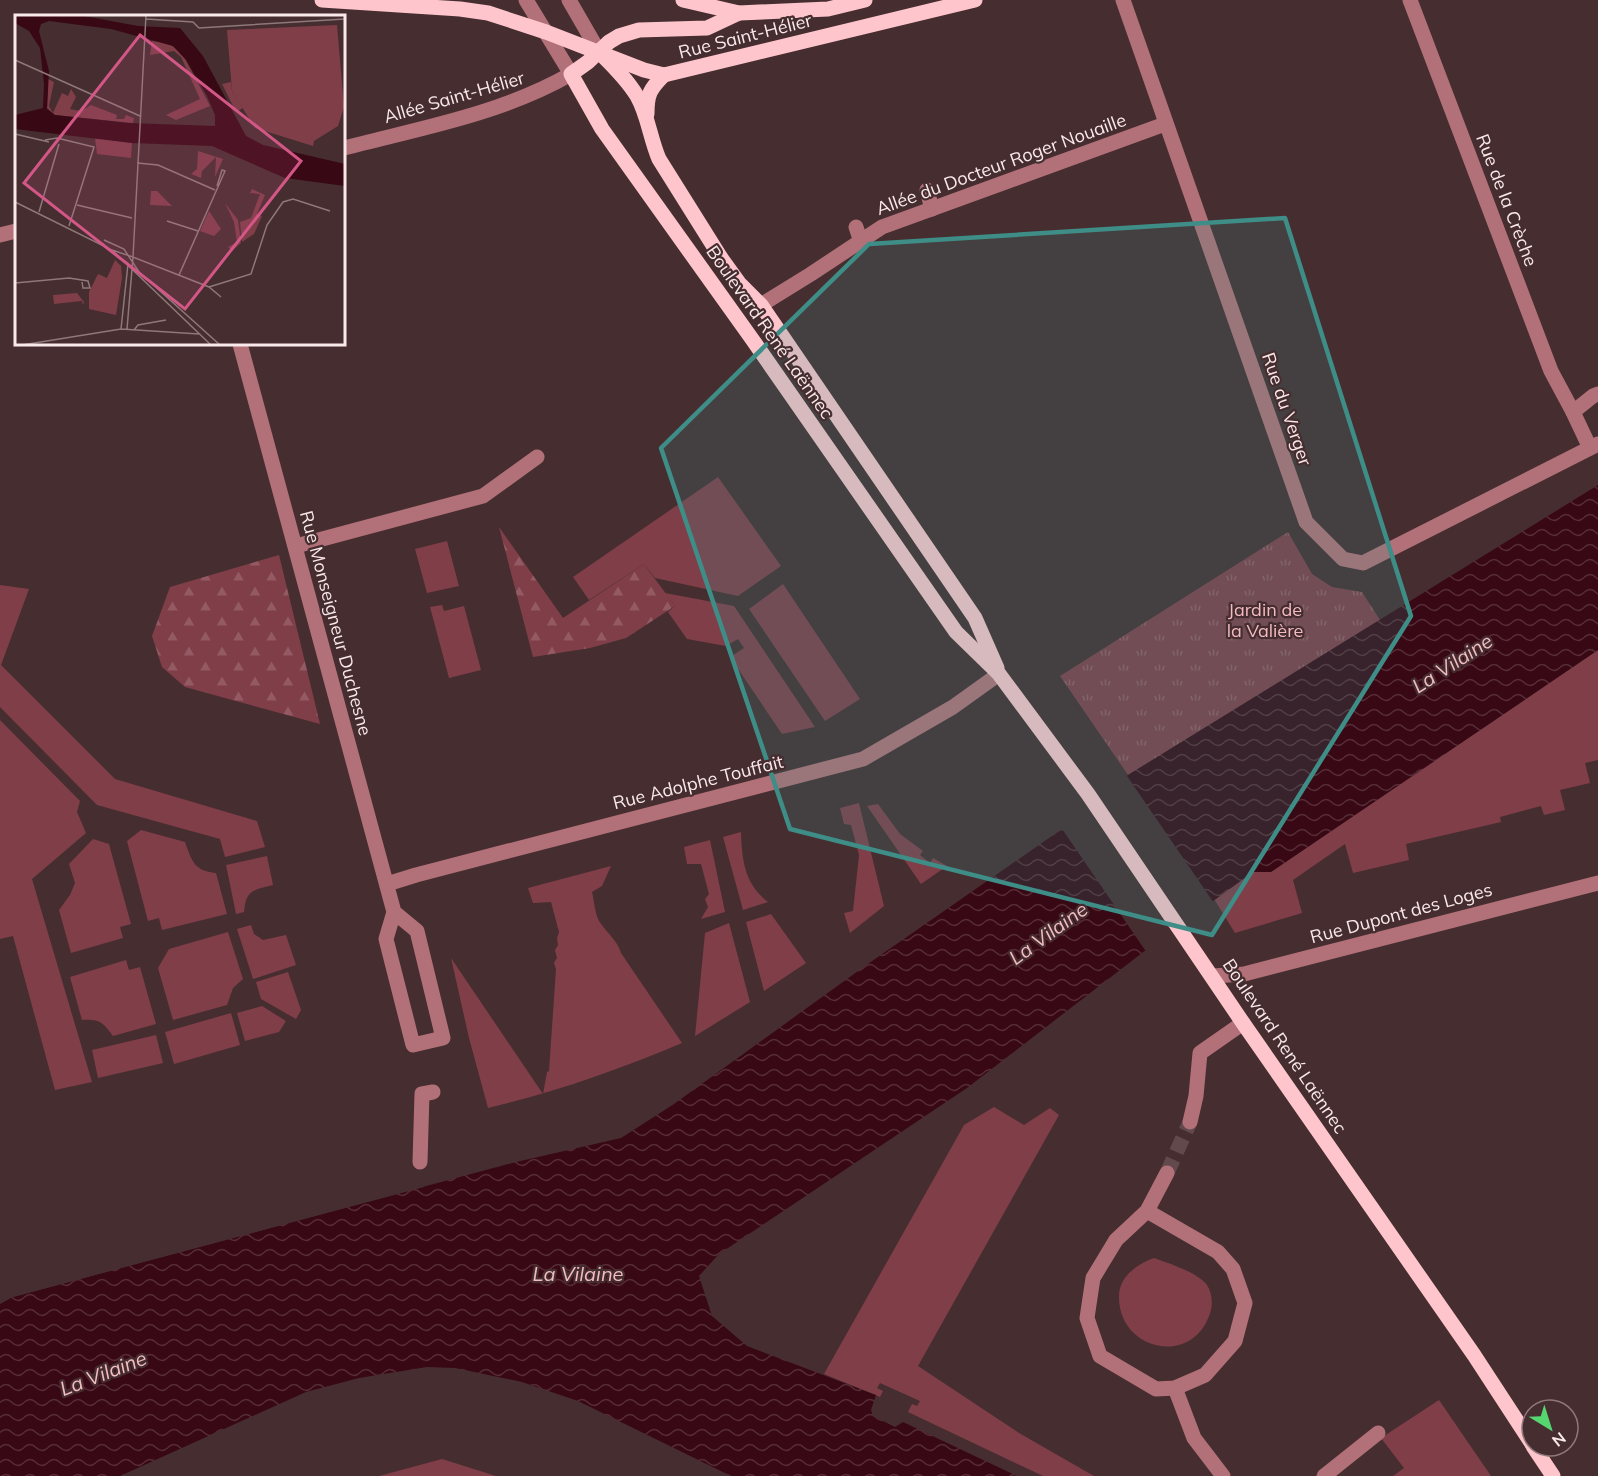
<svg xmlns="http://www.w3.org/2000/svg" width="1598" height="1476" viewBox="0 0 1598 1476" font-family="Mulish,sans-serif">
  <defs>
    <pattern id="forest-firs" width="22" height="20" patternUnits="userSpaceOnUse" patternTransform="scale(1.5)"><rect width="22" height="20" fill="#803e49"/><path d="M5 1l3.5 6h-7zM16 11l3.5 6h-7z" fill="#935a63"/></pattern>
    <pattern id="park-tufts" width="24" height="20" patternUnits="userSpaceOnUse" patternTransform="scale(1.5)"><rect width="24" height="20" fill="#803e49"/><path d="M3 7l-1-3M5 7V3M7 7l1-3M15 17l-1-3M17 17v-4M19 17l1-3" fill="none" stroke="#935a63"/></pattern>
    <pattern id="water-waves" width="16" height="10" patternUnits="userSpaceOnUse" patternTransform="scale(1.5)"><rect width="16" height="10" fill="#380814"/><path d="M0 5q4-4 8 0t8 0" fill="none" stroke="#562c36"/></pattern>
  </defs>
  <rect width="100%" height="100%" fill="#462d30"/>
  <g fill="#803e49">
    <polygon points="718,477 781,566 738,596 655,578 644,564 589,600 573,577"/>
    <polygon points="447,541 459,586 427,593 415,549"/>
    <polygon points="783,584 860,699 825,721 749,609"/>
    <polygon points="0,585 29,589 1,665 115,779 257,821 265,847 225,857 220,839 97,805 0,707"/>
    <polygon points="665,593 734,606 815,727 782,734 730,657 744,648 738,639 726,646 687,639 668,612 675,606"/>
    <polygon points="442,605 444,611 464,606 481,670 449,678 430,607"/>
    <polygon points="1598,650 1598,760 1585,763 1590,783 1560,790 1565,810 1544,815 1541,806 1500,817 1501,822 1406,844 1409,860 1353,873 1345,844 1293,880 1302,913 1235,933 1214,899 1253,872 1271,872"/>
    <polygon points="0,720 80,801 77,812 86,833 32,879 92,1082 55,1090 13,936 0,939"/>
    <polygon points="859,803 884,906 850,933 844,913 853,911 859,855 851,825 844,824 840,808"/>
    <polygon points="878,804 900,834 923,851 920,855 930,863 933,858 947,866 921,884 867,806"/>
    <path d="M141 830 185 842C192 861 194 871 216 873L227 914 162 930 159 918 148 921 127 841Z"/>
    <path d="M741 832C742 862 745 884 768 902L743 910 723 837Z"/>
    <polygon points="93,839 109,844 131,924 120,927 123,938 71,953 59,910 70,895 75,883 69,864"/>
    <polygon points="710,840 725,912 701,919 708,907 705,899 709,894 701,864 687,864 684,847"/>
    <path d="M267 856 273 885C253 890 246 890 244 912L236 914 226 865Z"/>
    <path d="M611 866 602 886 592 892C594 900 595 914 599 921 606 932 618 941 621 953L682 1043C618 1070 556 1092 488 1108L469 1038 451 958 543 1094 547 1072 549 1071 556 969 554 963 557 958 555 950 558 945 557 938 559 932 551 902 533 903 528 888Z"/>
    <polygon points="771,914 806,963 764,991 746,922"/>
    <polygon points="729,923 750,1002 695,1036 705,933"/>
    <polygon points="251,925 254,934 263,940 286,935 296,965 253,979 237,929"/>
    <polygon points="228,932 243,979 233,988 227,1005 173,1020 158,968 169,949"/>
    <path d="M126 960 129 970 140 967 156 1024 113 1036C103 1022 99 1019 82 1020L70 977Z"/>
    <polygon points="288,972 301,1010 296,1019 261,999 256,982"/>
    <polygon points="262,1006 286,1021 279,1032 245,1041 237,1013"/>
    <polygon points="231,1013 240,1045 174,1064 165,1032"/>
    <polygon points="156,1035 163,1063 98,1078 92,1050"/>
    <polygon points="994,1107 1024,1125 1050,1108 1059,1115 918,1366 1019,1433 1094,1476 1043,1476 908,1412 912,1404 917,1406 920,1401 880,1383 877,1388 883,1391 880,1397 824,1374 964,1125"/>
    <path d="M1154 1258C1168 1263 1197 1272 1207 1285 1213 1294 1213 1307 1209 1316 1190 1367 1118 1350 1119 1296 1119 1277 1137 1264 1154 1258Z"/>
    <polygon points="1439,1400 1491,1476 1393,1476 1404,1468 1381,1438"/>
    <polygon points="442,1459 496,1476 379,1476"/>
  </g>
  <g fill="url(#forest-firs)">
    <polygon points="499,527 563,618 644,564 675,606 626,638 590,648 533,657"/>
    <polygon points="279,555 320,724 185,687 162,667 152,636 170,587"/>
  </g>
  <polygon fill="url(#park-tufts)" points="1288,532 1312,574 1332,587 1362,592 1380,620 1128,775 1060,676"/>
  <polygon fill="url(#water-waves)" points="1598,485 1598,650 1271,872 1253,872 1142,953 967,1088 719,1254 699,1276 712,1316 747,1346 876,1395 871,1410 873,1416 895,1427 903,1422 1017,1476 731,1476 578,1401 522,1382 455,1368 427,1367 359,1378 306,1392 120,1476 0,1476 0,1304 13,1297 516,1162 621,1138 674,1104 865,966 1059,831 1128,775"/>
  <g fill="#462d30">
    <polygon points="1125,773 1214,903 1147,953 1060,826"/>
    <polygon points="425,1184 424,1187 13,1297 12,1294"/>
    <polygon points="1594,1458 1598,1464 1598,1476 1548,1476"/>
  </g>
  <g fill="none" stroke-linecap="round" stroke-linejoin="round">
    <polyline stroke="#61494c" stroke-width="15" stroke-dasharray="15 8" stroke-linecap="butt" points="1167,1173 1190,1122"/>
    <g stroke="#b27179" stroke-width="15">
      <polyline points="569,0 599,52"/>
      <polyline points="1123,0 1306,522 1343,559 1363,563 1598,444"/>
      <polyline points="1410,0 1551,371 1573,412"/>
      <path d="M344 148C421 128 501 114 571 74L526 0"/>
      <polyline points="927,190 932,209"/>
      <polyline points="856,227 861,242"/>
      <polyline points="0,235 16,231"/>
      <polyline points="761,305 811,274 882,227 1165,124"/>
      <polyline points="240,344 394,912 386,939 413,1045 443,1038 417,931 394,912"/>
      <polyline points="1590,448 1573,412 1593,396 1598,394"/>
      <polyline points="296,546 483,496 537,457"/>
      <polyline points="387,884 416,875 863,759 953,707 999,674"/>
      <polyline points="1213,976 1244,974 1598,883"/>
      <polyline points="1190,1122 1196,1096 1200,1053 1243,1023"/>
      <polyline points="420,1162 422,1094 433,1092"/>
      <polyline points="1147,1211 1218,1252 1233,1269 1245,1303 1235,1341 1205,1375 1175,1388 1156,1389 1100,1356 1087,1318 1093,1278 1116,1240 1147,1211 1167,1173"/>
      <polyline points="1175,1388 1194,1438 1223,1476"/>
      <polyline points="1324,1476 1378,1433"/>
    </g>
    <g stroke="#fec6cc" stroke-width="15">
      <polyline points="322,0 460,9 488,13 546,32 644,70 664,75 975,0"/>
      <polyline points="683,0 739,13 828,9 865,0"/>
      <polyline points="739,13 707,28 639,30 619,36 609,42 588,62 571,74 602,129 752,339 956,632 999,674 1088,794 1243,1023 1474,1355 1532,1444"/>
      <path d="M599 52C612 65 627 79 637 96 648 115 650 138 659 159L721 258 739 283 761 305 975 618 997 668"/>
      <path d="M647 114C647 94 650 89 664 75"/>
      <polyline points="1533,1446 1553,1476"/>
    </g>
  </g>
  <path fill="#3e8d87" fill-opacity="0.2" stroke="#3e8d87" stroke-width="4.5" stroke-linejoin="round" d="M1285 218 1411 616 1212 935 790 829 661 448 869 244Z"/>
  <g text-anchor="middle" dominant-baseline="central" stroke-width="4.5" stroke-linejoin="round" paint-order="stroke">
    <g font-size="18" fill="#fae9ea" stroke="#462d30">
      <text transform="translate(745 36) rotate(-14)">Rue Saint-Hélier</text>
      <text transform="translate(454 97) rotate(-16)">Allée Saint-Hélier</text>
      <text transform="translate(1001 164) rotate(-20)">Allée du Docteur Roger Nouaille</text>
      <text transform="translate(1507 200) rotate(69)">Rue de la Crèche</text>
      <text transform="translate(770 332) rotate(55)">Boulevard René Laënnec</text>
      <text transform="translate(1287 409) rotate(71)">Rue du Verger</text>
      <text transform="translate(336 623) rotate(75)">Rue Monseigneur Duchesne</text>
      <text transform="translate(698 782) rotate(-14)">Rue Adolphe Touffait</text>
      <text transform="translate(1401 913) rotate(-15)">Rue Dupont des Loges</text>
      <text transform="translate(1285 1046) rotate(56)">Boulevard René Laënnec</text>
    </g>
    <g font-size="18" fill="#f1bbc1" stroke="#462d30">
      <text x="1265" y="609">Jardin de<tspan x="1265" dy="21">la Valière</tspan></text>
    </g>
    <g font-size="20" font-style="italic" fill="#f2bcc2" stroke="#462d30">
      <text transform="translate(1452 663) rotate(-33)">La Vilaine</text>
      <text transform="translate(1048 933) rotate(-36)">La Vilaine</text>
      <text x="578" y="1273">La Vilaine</text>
      <text transform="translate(103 1373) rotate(-21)">La Vilaine</text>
    </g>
  </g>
  <g transform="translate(15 15)">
    <rect width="330" height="330" fill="#462d30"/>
    <path d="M322 10 329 92 323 111 299 126 298 131 240 113 217 76 212 15ZM137 26 153 28 167 38 195 91 161 105 151 100 185 84 166 42 159 36 135 40ZM33 64 39 67 34 91 38 98 47 78 53 81 56 74 61 82 55 94 66 96 76 90 102 100 101 104H109L111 100 119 103 118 108 40 100 32 93ZM183 136 208 144 200 162 201 142 187 156 186 163 176 159 182 154ZM237 174 250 180 242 199 247 201 239 219 227 227 225 207 236 203 245 179 235 178ZM136 176H142L157 191 135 190ZM210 188 223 205 226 228 217 236 213 232 222 227 219 207ZM62 278 69 287 68 290 67 286 39 289 38 280Z" fill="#803e49"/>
    <path d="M194 196 206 214 199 221 185 216Z" fill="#803e49"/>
    <path d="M216 67 217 76 228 93 221 97 207 69ZM80 123 117 128 116 143 82 139ZM100 245 106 251 107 263 101 300 74 294V277L83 259 92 263Z" fill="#803e49"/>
    <path d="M0 0H64L123 11 165 13 188 41 231 121 248 130 330 149V171L270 163 197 131 117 128 0 114V100L28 93 29 69 25 33 14 16 0 8ZM34 6 96 14 158 31 171 45 192 81 200 100V111L113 108 40 100 32 94 34 56 24 16 26 9Z" fill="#380814" fill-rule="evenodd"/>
    <path fill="none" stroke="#8e787a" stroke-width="1.5" d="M131 4 178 7 184 13 330 4M0 45 125 101M0 119 34 127M30 125 42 123 79 132 54 211M122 148 143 150 200 175M0 187 97 235 196 330M62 190 117 203M24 197 44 129M152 206 183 216M89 225 109 234 124 257 205 330M97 235 118 242 131 0M164 260 210 156 207 155 202 171M0 268 54 263 73 266 75 273H68L67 267M194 272 236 259 252 210 268 187 278 184 315 196M106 314 113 249M112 314 118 242 194 272 206 282M119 315 123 310 151 305M7 330 106 314 184 319"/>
    <path fill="#d35786" fill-opacity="0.15" stroke="#d35786" stroke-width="3" d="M125 20 286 146 170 294 9 168Z"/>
    <rect width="330" height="330" fill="none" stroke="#fae9ea" stroke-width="3"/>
  </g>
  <g transform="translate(1550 1428) rotate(142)"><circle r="28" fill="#462d30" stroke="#8e787a" stroke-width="1.5"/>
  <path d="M0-4.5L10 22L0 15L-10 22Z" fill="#56d671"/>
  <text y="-9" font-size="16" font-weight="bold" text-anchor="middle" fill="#fae9ea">N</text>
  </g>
</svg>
